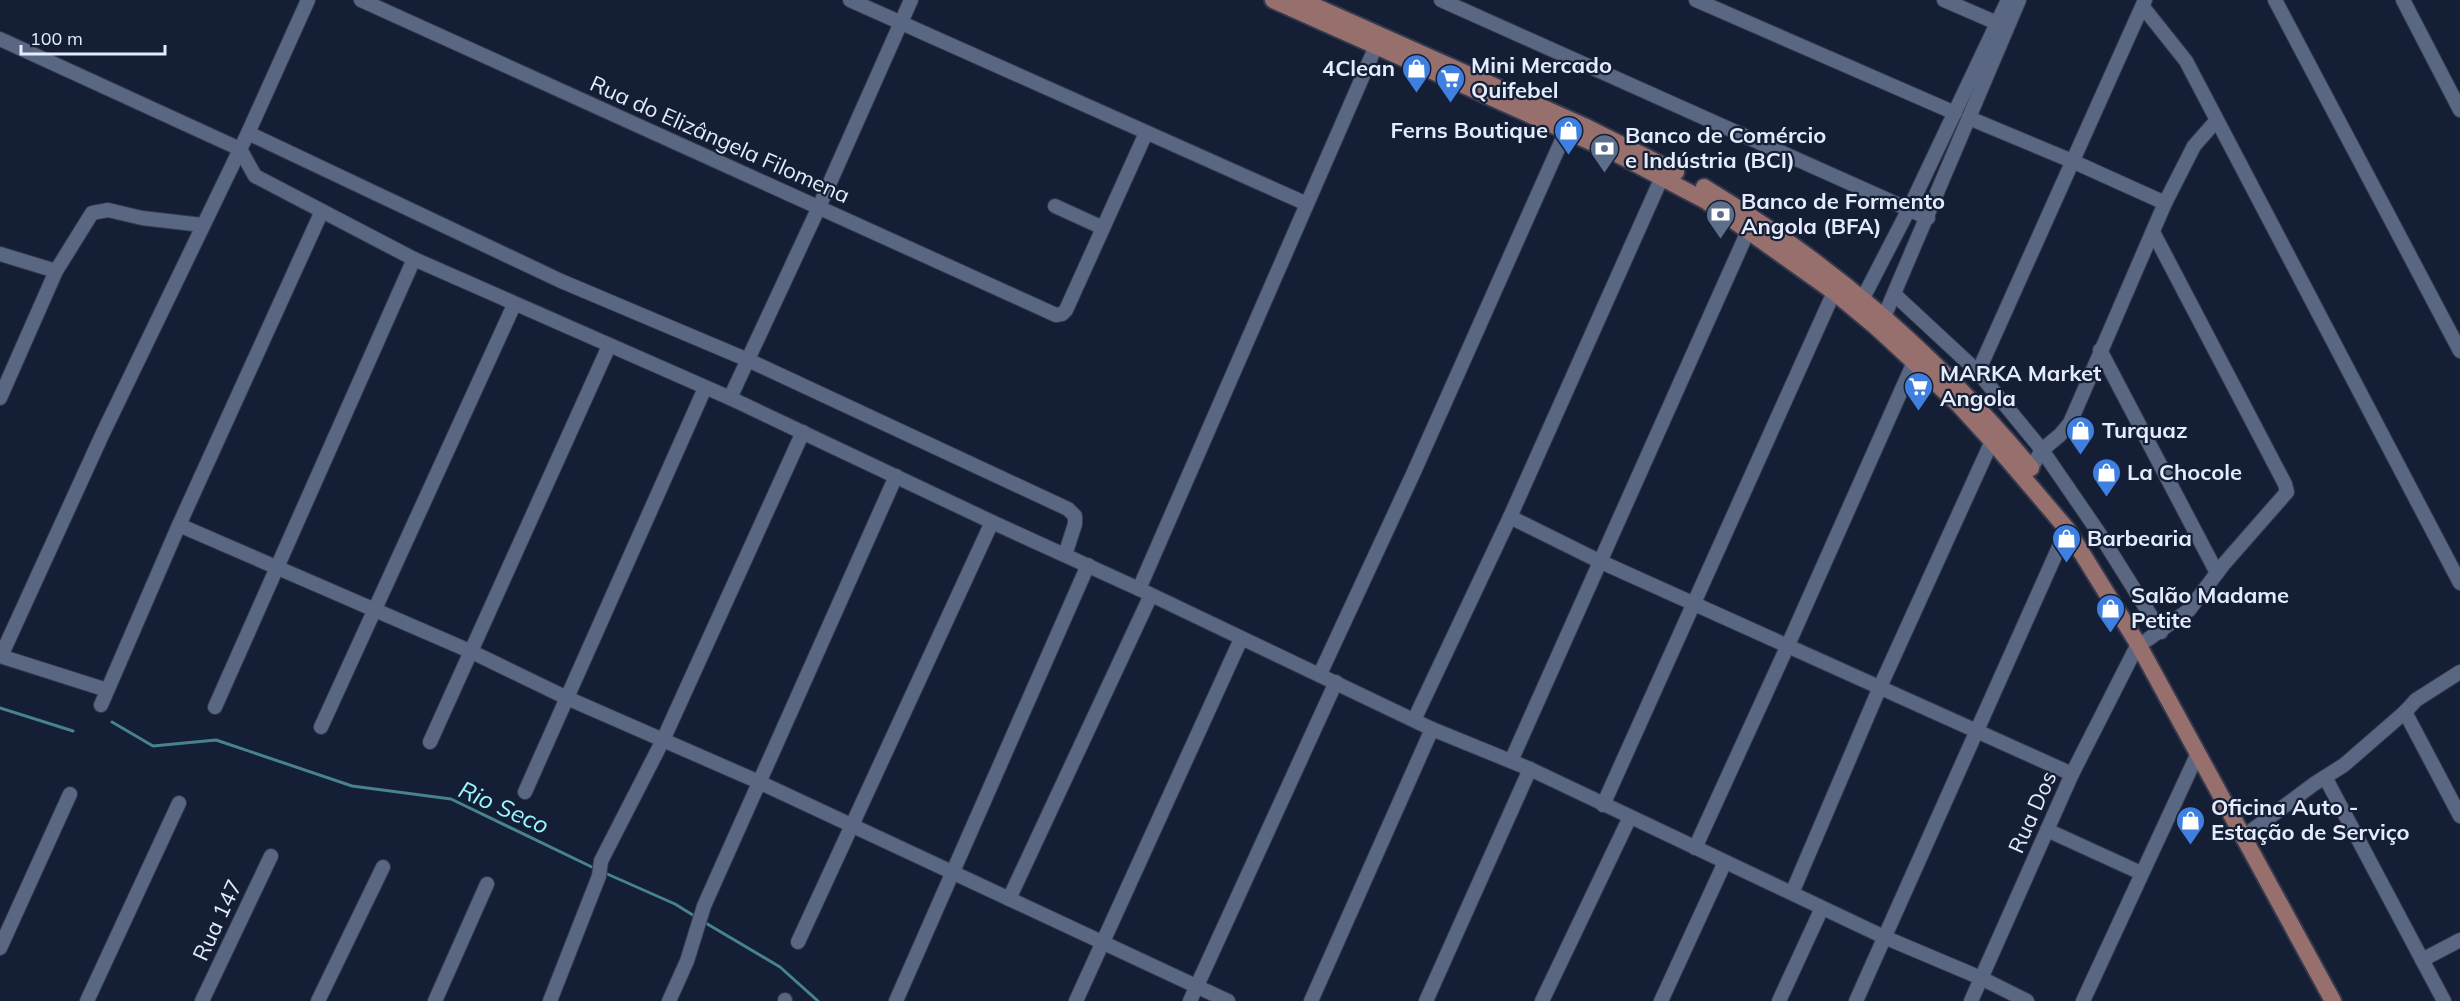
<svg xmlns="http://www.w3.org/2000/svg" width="2460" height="1001" viewBox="0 0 2460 1001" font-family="Mulish,sans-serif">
  <rect width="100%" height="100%" fill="#141e35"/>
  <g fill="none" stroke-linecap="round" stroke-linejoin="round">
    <g stroke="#47838d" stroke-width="3">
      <polyline points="0,708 73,731"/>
      <polyline points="112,722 153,746 216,740 352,786 451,799 596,869"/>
      <polyline points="605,873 675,904 696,917"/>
      <polyline points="704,922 780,967 818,1001"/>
    </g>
    <defs>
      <g id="minor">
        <polyline points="361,0 1056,315 1062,314 1066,310 1146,133"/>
        <polyline points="850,0 1307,204"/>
        <polyline points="1441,0 1928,218"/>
        <polyline points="1696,0 1955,113"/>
        <polyline points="1944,0 1997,23"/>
        <polyline points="2275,0 2460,351"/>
        <polyline points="2403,0 2460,110"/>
        <polyline points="2143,7 2186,61 2460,583"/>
        <polyline points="0,39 240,149 255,176 414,259 730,398 992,522 1139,589 1432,729 1530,769 1884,937 1981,978 2027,1001"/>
        <polyline points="1969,118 2072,161 2165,203"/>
        <polyline points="248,133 561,281 748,360 1068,509 1075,516 1075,524 1065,555"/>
        <polyline points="1055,206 1103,228"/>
        <polyline points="0,254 56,271"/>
        <polyline points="1894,294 1978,372 2042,450 2060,435 2070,423 2165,203 2194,146 2216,121"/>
        <polyline points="1863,298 1909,209 2008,0"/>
        <polyline points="1884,317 2019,0"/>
        <polyline points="2100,350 2217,573"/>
        <polyline points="1978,372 2145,0"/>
        <polyline points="0,398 56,271 92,213 108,210 142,218 202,225"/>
        <polyline points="730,398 819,207 911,0"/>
        <polyline points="2031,468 2042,450 2099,533 2161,632"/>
        <polyline points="1510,517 1599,561 2072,774"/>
        <polyline points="179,525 472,652 567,698 759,782 1228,1001"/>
        <polyline points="1139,589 1376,46"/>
        <polyline points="2147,640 2189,610 2223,565 2287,492 2285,484 2153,232"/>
        <polyline points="0,656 107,690"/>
        <polyline points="1,656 103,433 248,133 308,0"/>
        <polyline points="1320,674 1413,474 1566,131"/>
        <polyline points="101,705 179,525 322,211"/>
        <polyline points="215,707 414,259"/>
        <polyline points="2405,712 2460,816"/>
        <polyline points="1414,720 1510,517 1662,177"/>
        <polyline points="321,727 514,305"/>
        <polyline points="430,742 609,346"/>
        <polyline points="1511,761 1748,231"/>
        <polyline points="2325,777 2444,1001"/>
        <polyline points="525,792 705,388"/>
        <polyline points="1603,805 1834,292"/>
        <polyline points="2047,830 2141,873"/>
        <polyline points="2251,831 2314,784 2344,765 2405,712 2416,700 2460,672"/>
        <polyline points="1695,848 1788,645 1914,362"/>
        <polyline points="1792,893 1880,687 1992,441"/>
        <polyline points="1009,899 1151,595"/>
        <polyline points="798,942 992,522"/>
        <polyline points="0,948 70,794"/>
        <polyline points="2422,960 2460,940"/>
        <polyline points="87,1001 179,803"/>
        <polyline points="202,1001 271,856"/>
        <polyline points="318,1001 383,867"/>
        <polyline points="435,1001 487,884"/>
        <polyline points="550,1001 599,876 601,861 663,740 803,432"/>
        <polyline points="669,1001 687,961 704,906 896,476"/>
        <polyline points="785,1001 785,1000"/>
        <polyline points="896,1001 1088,565"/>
        <polyline points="1076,1001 1241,639"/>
        <polyline points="1190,1001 1336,682"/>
        <polyline points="1311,1001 1432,729"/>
        <polyline points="1426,1001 1530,769"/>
        <polyline points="1542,1001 1630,817"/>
        <polyline points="1661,1001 1725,862"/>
        <polyline points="1779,1001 1822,908"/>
        <polyline points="1856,1001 2067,529"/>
        <polyline points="1971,1001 2072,774 2138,644"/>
        <polyline points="2083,1001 2198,753"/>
      </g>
      <g id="major">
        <polyline points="1273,0 1611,151 1706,201 1834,292 1875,326 1914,362 1959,405 1992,441 2067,529 2138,644 2333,1001"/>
        <polyline points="1301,0 1584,126 1676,172"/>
        <path d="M1704 187C1832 264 1935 354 2031 468"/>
      </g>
    </defs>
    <use href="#minor" stroke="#34394d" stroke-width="16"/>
    <use href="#major" stroke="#34394d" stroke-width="20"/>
    <use href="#minor" stroke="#5a6783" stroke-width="14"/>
    <use href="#major" stroke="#97706d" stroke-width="16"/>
  </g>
  <defs>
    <symbol id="shop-pin" viewBox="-11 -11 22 30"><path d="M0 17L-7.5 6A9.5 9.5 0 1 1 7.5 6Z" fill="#3f7fe0" stroke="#141e35"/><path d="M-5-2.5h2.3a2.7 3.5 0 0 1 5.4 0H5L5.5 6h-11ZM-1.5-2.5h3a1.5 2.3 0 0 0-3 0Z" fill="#fff"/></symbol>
    <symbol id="supermarket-pin" viewBox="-11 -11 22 30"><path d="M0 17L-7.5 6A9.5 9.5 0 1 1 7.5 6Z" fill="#3f7fe0" stroke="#141e35"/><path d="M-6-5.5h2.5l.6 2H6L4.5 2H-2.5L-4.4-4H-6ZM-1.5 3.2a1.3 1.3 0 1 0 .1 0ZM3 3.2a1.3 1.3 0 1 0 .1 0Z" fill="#fff"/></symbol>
    <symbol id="bank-pin" viewBox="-11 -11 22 30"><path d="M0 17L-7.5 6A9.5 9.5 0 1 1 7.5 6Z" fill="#5c6f8a" stroke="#141e35"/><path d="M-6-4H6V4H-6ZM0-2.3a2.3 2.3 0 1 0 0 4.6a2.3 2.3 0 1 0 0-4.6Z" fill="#fff"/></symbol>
  </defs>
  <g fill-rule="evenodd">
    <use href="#shop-pin" x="1400" y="52" width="33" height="45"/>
    <use href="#supermarket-pin" x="1434" y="62" width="33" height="45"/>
    <use href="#shop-pin" x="1552" y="114" width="33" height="45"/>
    <use href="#bank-pin" x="1588" y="132" width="33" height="45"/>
    <use href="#bank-pin" x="1704" y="198" width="33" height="45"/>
    <use href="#supermarket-pin" x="1902" y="370" width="33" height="45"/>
    <use href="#shop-pin" x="2064" y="414" width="33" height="45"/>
    <use href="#shop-pin" x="2090" y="456" width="33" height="45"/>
    <use href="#shop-pin" x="2050" y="522" width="33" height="45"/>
    <use href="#shop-pin" x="2094" y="592" width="33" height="45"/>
    <use href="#shop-pin" x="2174" y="804" width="33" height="45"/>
  </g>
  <g text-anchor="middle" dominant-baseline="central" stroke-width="4.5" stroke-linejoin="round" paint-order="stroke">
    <g font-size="22" font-weight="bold" fill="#e3ebfc" stroke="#141e35" text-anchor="start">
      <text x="1471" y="65">Mini Mercado<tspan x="1471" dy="25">Quifebel</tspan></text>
      <text x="1395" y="68" text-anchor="end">4Clean</text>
      <text x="1548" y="130" text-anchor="end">Ferns Boutique</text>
      <text x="1625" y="135">Banco de Comércio<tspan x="1625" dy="25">e Indústria (BCI)</tspan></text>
      <text x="1741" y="201">Banco de Formento<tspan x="1741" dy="25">Angola (BFA)</tspan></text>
      <text x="1940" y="373">MARKA Market<tspan x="1940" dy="25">Angola</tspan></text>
      <text x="2102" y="430">Turquaz</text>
      <text x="2127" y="472">La Chocole</text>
      <text x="2087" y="538">Barbearia</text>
      <text x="2131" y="595">Salão Madame<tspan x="2131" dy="25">Petite</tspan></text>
      <text x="2211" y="807">Oficina Auto -<tspan x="2211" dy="25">Estação de Serviço</tspan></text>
    </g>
    <g font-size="22" fill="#e3ebfc" stroke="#141e35">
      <text transform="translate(720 139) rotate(24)">Rua do Elizângela Filomena</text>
      <text transform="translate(2032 812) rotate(-66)">Rua Dos</text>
      <text transform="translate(217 920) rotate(-65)">Rua 147</text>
    </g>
    <g font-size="24" font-style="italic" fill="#9af5ff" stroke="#141e35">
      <text transform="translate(504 807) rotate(24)">Rio Seco</text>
    </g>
  </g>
  <path d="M21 45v9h144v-9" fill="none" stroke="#e3ebfc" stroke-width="3"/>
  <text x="30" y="45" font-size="18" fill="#e3ebfc" stroke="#141e35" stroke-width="4.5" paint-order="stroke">100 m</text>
</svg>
